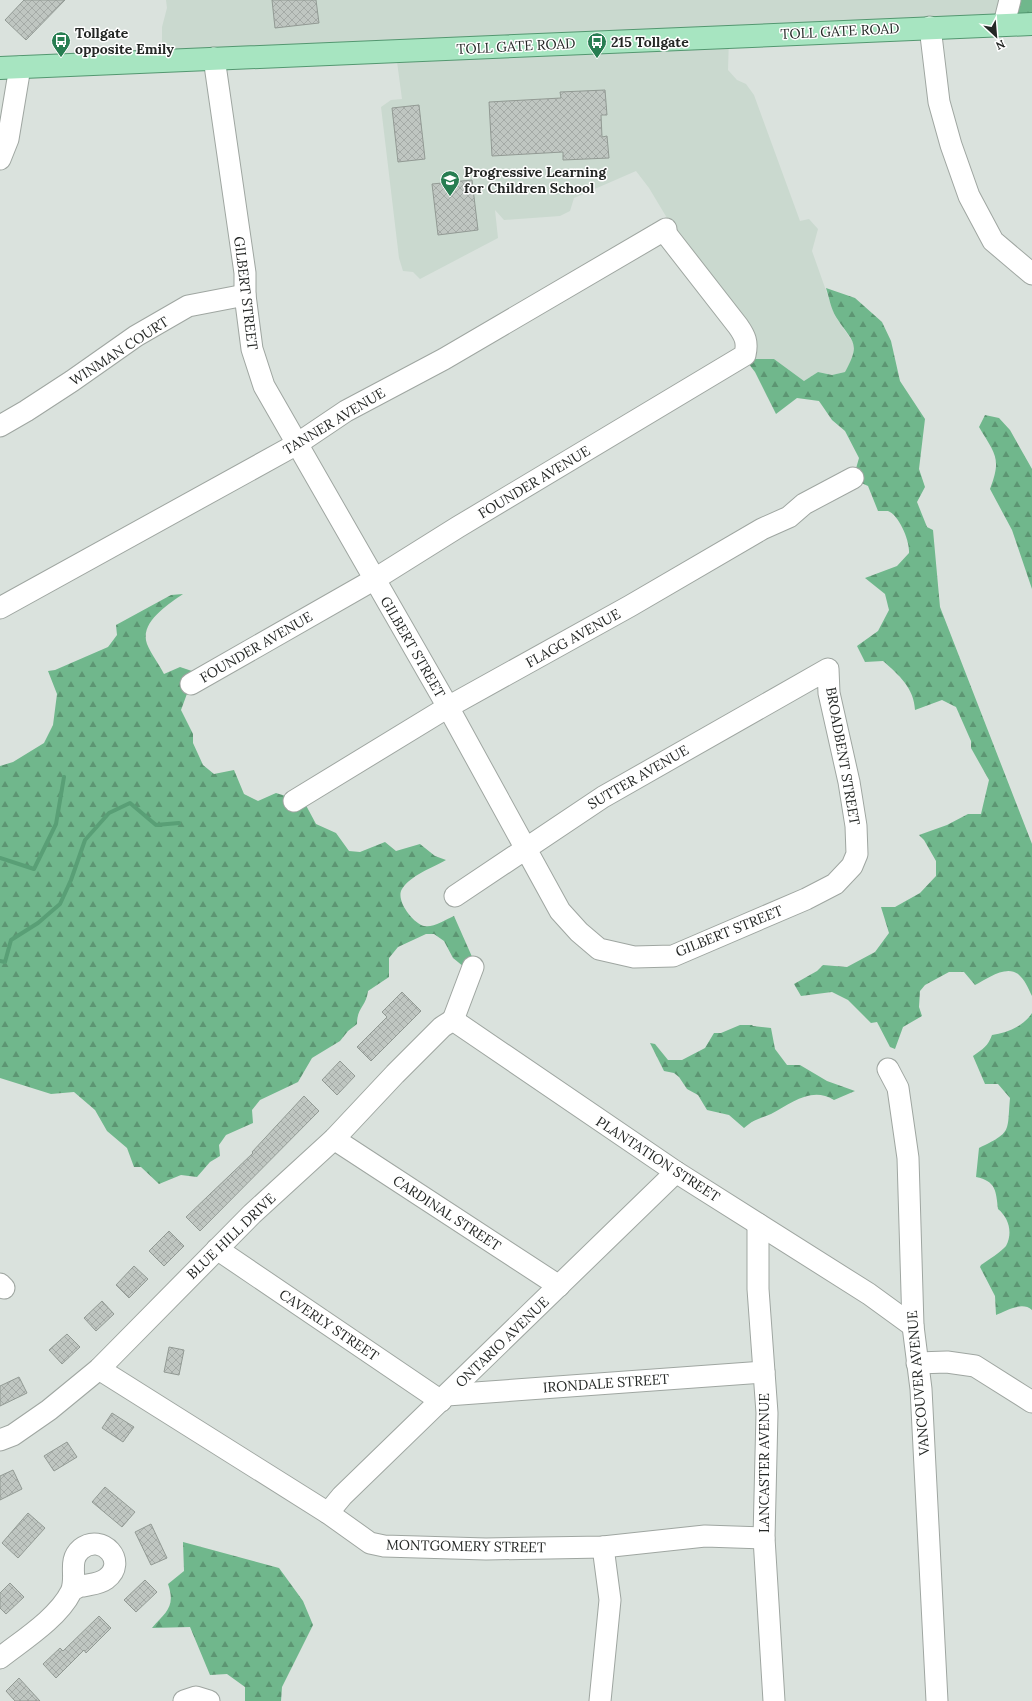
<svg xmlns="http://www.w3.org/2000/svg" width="1032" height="1701" viewBox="0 0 1032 1701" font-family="Lora,serif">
  <defs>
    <pattern id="forest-firs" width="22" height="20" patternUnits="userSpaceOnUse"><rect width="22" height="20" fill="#70b78c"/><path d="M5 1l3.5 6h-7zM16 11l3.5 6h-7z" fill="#5c9572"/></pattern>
    <pattern id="building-cross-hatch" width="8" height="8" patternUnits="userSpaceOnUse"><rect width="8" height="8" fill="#bfc6c1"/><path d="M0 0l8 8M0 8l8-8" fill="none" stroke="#a4aaa6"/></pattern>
  </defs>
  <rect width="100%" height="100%" fill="#dae2dd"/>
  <polygon fill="#cad9cf" points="166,0 1011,0 1007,15 729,38 728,70 737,80 746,84 754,95 800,221 809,219 818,229 812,251 835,316 854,344 853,358 845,372 832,375 818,372 804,381 774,359 745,359 739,343 662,240 667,218 649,188 636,171 574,198 570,211 560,216 504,220 495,210 498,238 420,279 413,272 403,271 399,258 381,107 391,100 402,99 396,54 162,61 162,27 167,8"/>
  <g fill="url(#forest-firs)">
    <polygon points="1011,0 1032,0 1032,26 1007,15"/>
    <path d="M826 288 855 298 882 322 891 341 900 381 925 419 919 469 925 487 917 502 927 527 933 530 940 607 1032 844V996C1029 990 1026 982 1021 977 1009 962 987 979 975 985L964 972H949L925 985 920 991 919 1007 922 1016 903 1027 895 1049 890 1047 877 1022 871 1023 848 1000 832 992 801 996 794 984 817 971 823 965 847 967 875 952 889 933 881 907H895L920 893 936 876V861L924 840 919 835 947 825 968 814H981L989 780 971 748V741L956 707 942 700 915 710C914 688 899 675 883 661L865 662 857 646 878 631 889 610 885 594 865 578 897 566 909 553C910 541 899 515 888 511 885 511 881 511 878 511L868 486 853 479 859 458 845 431 832 420 819 401 797 398 776 414 755 372 745 359H774L804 381 818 372 832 375 845 372C862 342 852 342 836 317 831 309 829 297 826 288Z"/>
    <path d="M985 415 999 418 1010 430 1032 469V589L1012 530 990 489C1002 458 995 454 979 427Z"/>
    <path d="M183 594C169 604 139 622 147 644 151 654 159 664 164 674L180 667 195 672 181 710 193 734V743L203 765 214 774 234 770 244 794 258 801 276 793 292 798 301 796 316 824 336 833 349 851 360 852 385 842 396 851 420 844 435 856 446 860C432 868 411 875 402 889 395 900 413 923 424 926 433 928 445 920 454 916L473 959 469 971 453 958 444 941 434 934H426L398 947 389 958V977L368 991C366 1007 357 1007 357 1024L348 1031 340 1041 312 1058 298 1082 260 1100 252 1110 253 1123 226 1135 219 1145 220 1156 210 1162 197 1177 181 1175 159 1184 141 1167H134L127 1148 107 1131 95 1110 74 1092 51 1094 0 1078V766L13 762 44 743 53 725 57 694 48 671 55 670 108 647 117 635 116 625 171 595Z"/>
    <path d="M1032 1013V1310C1022 1301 1006 1311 996 1315L995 1296 980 1267 981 1265C987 1261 1002 1251 1006 1246 1013 1233 1009 1218 998 1209 996 1191 996 1181 976 1177L979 1148C1012 1132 1007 1133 1010 1098L998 1084H985L973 1056C983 1049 988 1046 992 1035 1007 1033 1024 1026 1032 1013Z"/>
    <path d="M740 1025H752L753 1026 771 1028 775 1049 787 1065H800L827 1081 855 1091 834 1100C811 1086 791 1104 771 1114 759 1119 754 1119 744 1128L729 1115 707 1110 698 1095 687 1089 679 1077 674 1073 664 1071 650 1043 655 1044 668 1060H682L705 1048 714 1033H721Z"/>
    <path d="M183 1542 279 1568 303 1601 313 1625 282 1687 281 1701H245V1687L227 1674 210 1675 190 1627 152 1628C166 1612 176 1607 168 1584L184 1571Z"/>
  </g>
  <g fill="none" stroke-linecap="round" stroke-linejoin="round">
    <g stroke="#599f76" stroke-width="4">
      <polyline points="0,858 34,869 56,824 64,777"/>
      <polyline points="0,961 5,962 11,940 38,923 60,904 71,880 85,840 109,813 130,803 156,825 179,823"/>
    </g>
  </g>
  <g fill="url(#building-cross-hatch)" stroke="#929a94">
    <polygon points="24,0 65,0 26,40 5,20"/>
    <polygon points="272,0 316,0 319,23 275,28"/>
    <polygon points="605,90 607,115 601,115 602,137 607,136 609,158 563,160 563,152 492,156 489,102 561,98 560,92"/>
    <polygon points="419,105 425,159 398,162 392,108"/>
    <polygon points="472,180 478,230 438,235 432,184"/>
    <polygon points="402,992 421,1011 371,1061 357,1047 387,1017 382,1012"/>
    <polygon points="340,1061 355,1076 337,1095 322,1080"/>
    <polygon points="304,1096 319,1111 200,1231 186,1217 253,1153 252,1152"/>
    <polygon points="169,1231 184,1246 164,1266 149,1251"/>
    <polygon points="134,1266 148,1279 129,1298 116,1285"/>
    <polygon points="102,1301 114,1314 96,1331 84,1318"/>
    <polygon points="67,1334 80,1347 62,1364 49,1350"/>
    <polygon points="169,1347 184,1350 179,1375 164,1372"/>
    <polygon points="19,1377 27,1393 0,1406 0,1386"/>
    <polygon points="112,1413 134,1427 123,1442 102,1428"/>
    <polygon points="67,1442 77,1457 54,1471 44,1456"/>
    <polygon points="13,1470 22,1489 0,1500 0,1476"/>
    <polygon points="105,1487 135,1512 122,1527 92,1502"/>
    <polygon points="28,1513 45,1528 18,1558 2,1543"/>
    <polygon points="151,1524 167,1558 151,1565 135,1532"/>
    <polygon points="145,1580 157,1592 136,1612 124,1600"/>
    <polygon points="10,1583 24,1597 6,1614 0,1608 0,1593"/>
    <polygon points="99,1616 111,1628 86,1653 84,1650 56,1678 43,1664 60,1648 63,1651"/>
    <polygon points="19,1678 40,1701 15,1701 6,1691"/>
  </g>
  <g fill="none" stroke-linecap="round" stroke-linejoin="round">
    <defs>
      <g id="minor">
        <polyline points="1004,24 1010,0"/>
        <polyline points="930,27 939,102 951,145 969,196 993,241 1032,274"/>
        <polyline points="214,58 245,273 245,295 252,349 264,386 448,707 560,911 579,932 599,949 634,957 673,956 806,899 835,884 852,866 857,854 856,826 849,782 829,693 828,669 603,797 455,896"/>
        <polyline points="0,159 8,139 20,67"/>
        <polyline points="0,426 26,411 72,381 136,336 188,306 245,295"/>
        <polyline points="0,608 297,444 346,411 444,359 666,229"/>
        <path d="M191 684 375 579 458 527 745 355C748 342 745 336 738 326L664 231"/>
        <polyline points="294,801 448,707 630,606 762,529 789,517 804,504 853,478"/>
        <polyline points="453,1020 676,1172 869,1294 913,1326"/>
        <polyline points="453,1020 473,967"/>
        <polyline points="888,1069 898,1088 908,1158 913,1326 921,1389 937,1701"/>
        <polyline points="334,1139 559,1286"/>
        <polyline points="758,1224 758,1289 767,1413 764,1538 774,1701"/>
        <polyline points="217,1249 441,1401"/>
        <polyline points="0,1284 4,1288"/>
        <polyline points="917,1363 947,1362 975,1366 1032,1402"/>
        <polyline points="99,1369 328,1513 370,1543 384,1546 486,1549 603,1547 705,1536 764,1538"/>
        <polyline points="447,1395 764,1372"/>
        <polyline points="0,1440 13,1435 49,1410 99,1369 252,1214 334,1139 395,1074 442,1027 453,1020"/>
        <polyline points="328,1513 342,1496 676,1172"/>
        <path d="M0 1658C23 1640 58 1618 71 1592 78 1577 67 1561 81 1549 102 1532 129 1562 106 1579 99 1584 91 1584 83 1586 79 1586 75 1589 72 1590"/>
        <polyline points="184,1701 196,1697 209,1701"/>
        <polyline points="600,1701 610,1600 603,1547"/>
      </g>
      <polyline id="major" points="0,68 1032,24"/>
    </defs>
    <use href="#minor" stroke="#9fa6a1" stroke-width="23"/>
    <use href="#major" stroke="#539770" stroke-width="24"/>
    <use href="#minor" stroke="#fff" stroke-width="21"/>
    <use href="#major" stroke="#a7e5c1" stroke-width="22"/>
  </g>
  <defs>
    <symbol id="bus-pin" viewBox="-11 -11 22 30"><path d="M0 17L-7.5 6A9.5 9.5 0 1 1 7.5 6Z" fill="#277d51" stroke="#fff"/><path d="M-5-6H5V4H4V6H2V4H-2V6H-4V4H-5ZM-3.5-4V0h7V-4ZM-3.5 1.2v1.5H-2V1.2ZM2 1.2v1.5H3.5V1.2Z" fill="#fff"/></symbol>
    <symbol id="school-pin" viewBox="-11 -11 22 30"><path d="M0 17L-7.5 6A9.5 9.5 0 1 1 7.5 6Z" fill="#277d51" stroke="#fff"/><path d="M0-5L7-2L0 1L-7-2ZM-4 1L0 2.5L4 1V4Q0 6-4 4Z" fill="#fff"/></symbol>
  </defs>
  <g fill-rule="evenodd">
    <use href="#bus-pin" x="50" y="30" width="22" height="30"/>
    <use href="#bus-pin" x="586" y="31" width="22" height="30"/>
    <use href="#school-pin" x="439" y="169" width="22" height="30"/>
  </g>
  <g text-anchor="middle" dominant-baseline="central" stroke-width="3" stroke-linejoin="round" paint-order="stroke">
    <g font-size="14" fill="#242725" stroke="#fff">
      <text transform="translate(840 31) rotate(-3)">TOLL GATE ROAD</text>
      <text transform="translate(516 46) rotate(-3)">TOLL GATE ROAD</text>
      <text transform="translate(246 293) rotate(83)">GILBERT STREET</text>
      <text transform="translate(119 351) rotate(-33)">WINMAN COURT</text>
      <text transform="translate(334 421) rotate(-31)">TANNER AVENUE</text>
      <text transform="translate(534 482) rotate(-31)">FOUNDER AVENUE</text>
      <text transform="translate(573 638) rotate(-29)">FLAGG AVENUE</text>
      <text transform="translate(256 647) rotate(-30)">FOUNDER AVENUE</text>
      <text transform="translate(413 647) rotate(60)">GILBERT STREET</text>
      <text transform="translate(843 756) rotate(80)">BROADBENT STREET</text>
      <text transform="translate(638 777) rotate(-30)">SUTTER AVENUE</text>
      <text transform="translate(729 931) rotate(-22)">GILBERT STREET</text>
      <text transform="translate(658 1159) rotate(33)">PLANTATION STREET</text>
      <text transform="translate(447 1213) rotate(33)">CARDINAL STREET</text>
      <text transform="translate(231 1236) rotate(-44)">BLUE HILL DRIVE</text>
      <text transform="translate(329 1325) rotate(34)">CAVERLY STREET</text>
      <text transform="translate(502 1342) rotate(-44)">ONTARIO AVENUE</text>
      <text transform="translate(606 1383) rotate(-4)">IRONDALE STREET</text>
      <text transform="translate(918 1383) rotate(-95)">VANCOUVER AVENUE</text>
      <text transform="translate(764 1463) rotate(-90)">LANCASTER AVENUE</text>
      <text transform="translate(466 1546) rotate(1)">MONTGOMERY STREET</text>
    </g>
    <g font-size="14" font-weight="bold" fill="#242725" stroke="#fff" text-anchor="start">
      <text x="75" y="33">Tollgate<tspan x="75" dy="16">opposite Emily</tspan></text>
      <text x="611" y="42">215 Tollgate</text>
      <text x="464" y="172">Progressive Learning<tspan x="464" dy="16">for Children School</tspan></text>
    </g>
  </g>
  <g transform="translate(996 36) rotate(154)" stroke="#ffffff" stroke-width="3" paint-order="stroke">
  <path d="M0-3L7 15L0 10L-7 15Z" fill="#242725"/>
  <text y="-6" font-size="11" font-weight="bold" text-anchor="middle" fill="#242725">N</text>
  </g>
</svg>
